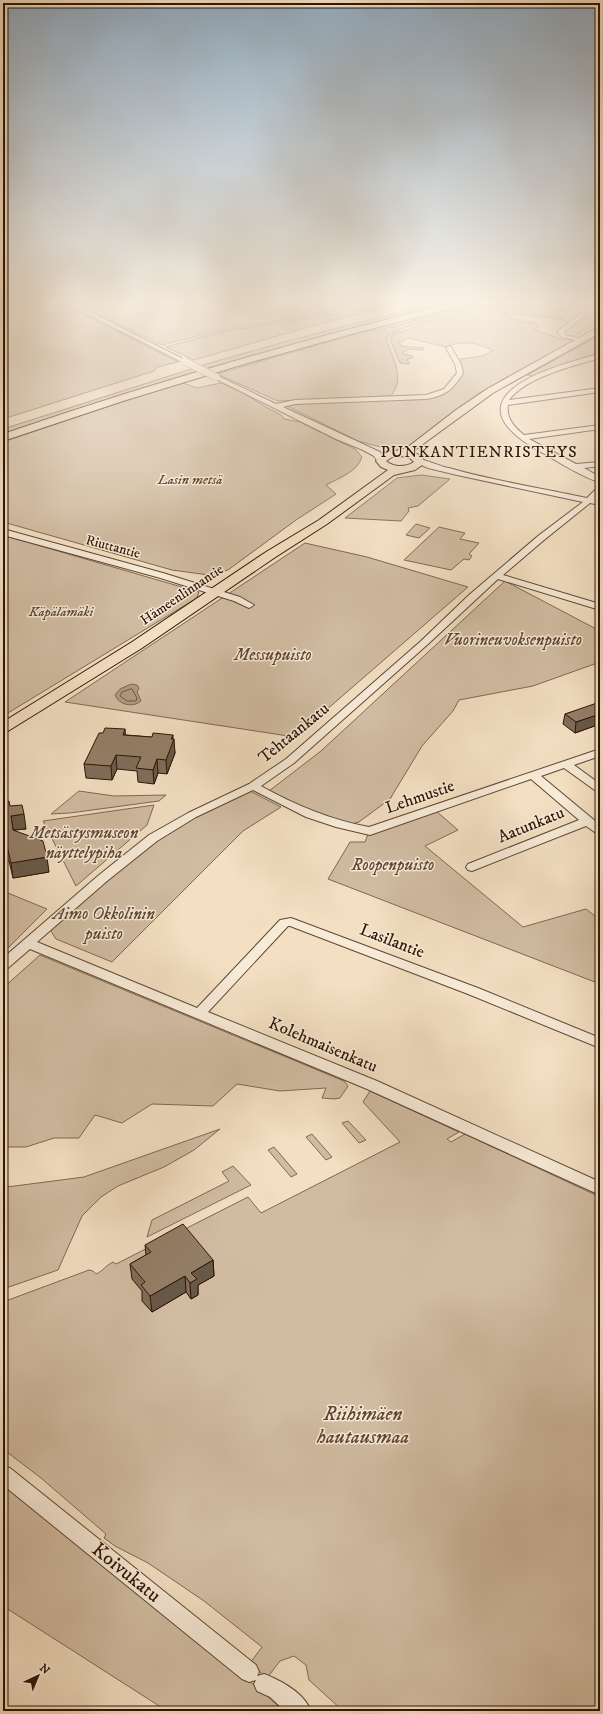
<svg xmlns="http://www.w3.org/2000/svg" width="603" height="1714" viewBox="0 0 603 1714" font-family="'IM FELL DW Pica',serif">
  <rect width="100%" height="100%" fill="#f3dfc2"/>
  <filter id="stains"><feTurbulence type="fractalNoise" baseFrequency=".005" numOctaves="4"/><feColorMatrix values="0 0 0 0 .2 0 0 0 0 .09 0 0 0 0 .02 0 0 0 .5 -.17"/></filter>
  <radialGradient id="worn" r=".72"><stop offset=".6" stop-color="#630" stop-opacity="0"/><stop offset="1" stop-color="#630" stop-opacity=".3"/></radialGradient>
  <g fill="#d1bca2" stroke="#7f6853">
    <polygon points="3,300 55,300 178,362 157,367 154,371 3,419"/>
    <polygon points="69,300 380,300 336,311 213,332 162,345"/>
    <polygon points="393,300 416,300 319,324 194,360 166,347 221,332 343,313"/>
    <polygon points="446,300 465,300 330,334 195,372 112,398 3,435 3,429 213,362 299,338"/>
    <path d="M494 300H588L577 308 562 310 557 313 564 319 513 314 515 311 497 303 408 326 387 336V342C394 361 405 378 391 396L278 401 217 374 363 332 383 329Z"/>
    <polygon points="600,301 600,322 574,336 566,335 563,331 594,308"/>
    <polygon points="493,307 509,314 503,316 524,322 536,323 539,326 534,329 563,340 567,339 573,341 478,394 406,449 395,451 358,441 285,405 445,394 463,371 460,359 483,356 493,350 474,343 458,343 446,347 409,338 399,343 401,346 424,348 422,350 409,349 403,352 403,354 413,356 412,358 407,359 409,364 400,363 390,339 393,335 423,324"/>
    <polygon points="600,335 600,352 549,369 533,376 527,375"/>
    <path d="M183 383 197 388 221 383 239 390 264 406 281 415 284 419 300 422 355 449 362 457C357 472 339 478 326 485L336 494 296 520 228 570 209 575 172 570 3 522V442L139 396Z"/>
    <polygon points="421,475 450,479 418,506 408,508 409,511 401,521 345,518 397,478"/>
    <polygon points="416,524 430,528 419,538 406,535"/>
    <polygon points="439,527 465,533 460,539 479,543 469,554 472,556 469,560 464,559 451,570 404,560"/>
    <polygon points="3,535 199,592 197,598 3,716"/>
    <polygon points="305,543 367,557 468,587 295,737 65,702"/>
    <polygon points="505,581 600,631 600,662 533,686 459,700 453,711 422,746 390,799 359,822 351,824 297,806 269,791 321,751"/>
    <polygon points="79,791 114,796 166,795 159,801 70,813 51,814"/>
    <polygon points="250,791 281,807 243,831 112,962 56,939 49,928 154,840 193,817"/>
    <polygon points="154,805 147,825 76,886 43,821"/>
    <polygon points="436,811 458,830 425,846 523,927 586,909 600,920 600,984 328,879 350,842 365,842 368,834"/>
    <polygon points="3,891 47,909 3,953"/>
    <polygon points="40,955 344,1081 348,1086 340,1098 334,1099 322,1098 326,1088 280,1091 237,1084 213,1106 152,1104 122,1123 95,1115 79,1138 54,1138 26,1147 3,1147 3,988"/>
    <path d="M370 1091 459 1132 447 1139 451 1142 465 1134 600 1197V1711H343L309 1680 306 1665 294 1656 280 1661 267 1678 250 1663 262 1647 204 1601 148 1563 115 1546 104 1538 106 1534 41 1478 3 1449V1302L89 1270 93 1271 96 1274C103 1271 105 1266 113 1262L116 1264 248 1197 261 1213 400 1142 363 1102Z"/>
    <polygon points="348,1121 366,1140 359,1143 342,1123"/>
    <polygon points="220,1129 194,1150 164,1167 118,1186 101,1197 82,1216 58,1270 3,1289 3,1189 7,1187 84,1177"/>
    <polygon points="312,1134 332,1157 326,1160 306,1137"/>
    <polygon points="274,1147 297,1174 291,1177 268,1150"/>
    <polygon points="233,1166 251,1185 147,1237 152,1220 229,1181 222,1172"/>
    <polygon points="3,1483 259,1689 284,1711 167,1711 3,1606"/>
  </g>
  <path fill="#b09a81" stroke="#7c644f" d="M131 684 137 685 139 688 137 692 141 701C133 708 119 705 115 695L120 689Z"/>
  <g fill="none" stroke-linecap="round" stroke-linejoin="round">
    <polygon stroke="#6e5742" stroke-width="1" points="132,689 137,698 136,701 127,701 120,696 122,692"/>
    <defs>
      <g id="minor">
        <polygon points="59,300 67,300 187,361 182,362"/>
        <polygon points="595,300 600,300 600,302 593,309 564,332 565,335 581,339 581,341 561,337 557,332 558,331 589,307"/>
        <path d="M449 346 451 347 461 364 463 373C454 389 445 396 426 399L295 404 283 407 380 452 385 460 381 462H378L374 456 363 450 336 439 212 377 218 376 276 404 295 400 426 395 444 389 457 373 455 364 446 348Z"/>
        <path d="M600 354V358C573 366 526 377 509 400L600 388V392L508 405C506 418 514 427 524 435L600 425V429L529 439 576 464 600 462V466L584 468 600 477V482C585 479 557 461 543 453 443 399 544 368 600 354Z"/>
        <path d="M417 459C422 458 442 467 449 468 494 481 541 488 587 498L597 488H600V494L595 499 600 501V505L590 503 544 540 503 575 600 604V610L498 579 427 645 294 763 261 786C295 805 331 820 369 827L600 749V756L574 765 600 784V792L596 791 564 768 541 776 600 825V835L596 833 586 826 472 871 468 870 466 867 468 864 579 820 531 779 370 835 336 827 306 817 253 790 196 817 157 841 107 881 37 942 197 1008 280 920 291 918 478 988 600 1038V1048L468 994 290 926H288L208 1012 377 1081 600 1182V1195L367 1089 30 949 8 968 3 969V958L99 875 149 835 188 813 249 784 286 759 421 641 469 595 538 536 583 502 457 475 428 468 417 463Z"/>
        <polygon points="3,529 163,573 240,597 254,605 249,608 234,601 157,577 3,535"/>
        <path d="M3 1466 10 1468 256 1665 259 1672 257 1676 264 1674C282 1681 304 1693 311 1711H285L270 1697 257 1691 254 1684 256 1680 249 1682 242 1679 3 1485Z"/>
      </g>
      <path id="major" d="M600 326V333L493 393 423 444 412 452C419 454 423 457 425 463L415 470 394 475 327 524 274 558 142 648 8 731 3 732V722L132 642 266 552 319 520 388 470 381 467 376 461 383 453 401 450 408 447 456 410 487 389ZM402 456 410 458 414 462C406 467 394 468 386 461L392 457Z"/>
      <path id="highway" d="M464 300H480L478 302 359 332 241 365 123 401 3 441V434C155 382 308 338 464 300Z"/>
    </defs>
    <use href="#minor" stroke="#5e4734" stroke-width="2"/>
    <use href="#major" stroke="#2d1404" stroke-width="2"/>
    <use href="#highway" stroke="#2d1404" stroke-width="2"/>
    <use href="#minor" fill="#f7ead7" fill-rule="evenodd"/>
    <use href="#major" fill="#f3dfc2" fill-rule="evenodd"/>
    <use href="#highway" fill="#f3dfc2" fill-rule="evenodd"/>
    <defs>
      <polyline id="minor-bridge" points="184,361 216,377"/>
    </defs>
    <use href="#minor-bridge" stroke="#5e4734" stroke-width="8" stroke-linecap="butt"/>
    <use href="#minor-bridge" stroke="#f7ead7" stroke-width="7"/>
  </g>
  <g fill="#7f6c59" stroke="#2d1404">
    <polygon points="600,705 600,724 575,733 563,724 565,714"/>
    <polygon points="103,733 173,739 175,753 167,774 158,773 154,784 138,782 137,771 117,769 112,780 86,778 84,764"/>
    <polygon points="3,799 10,806 26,829 15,830 49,872 13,878 9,861 3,862"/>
    <polygon points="145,1245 213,1260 214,1276 198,1285 198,1295 191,1299 186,1292 152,1312 142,1301 142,1291 132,1279 130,1264 146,1255"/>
  </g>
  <g fill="#685848" stroke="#2d1404">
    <polygon points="600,714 600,724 575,733 576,722"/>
    <polygon points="125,729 126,743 123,735"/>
    <polygon points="173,735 173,742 174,739 175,753 167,774 166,760"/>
    <polygon points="116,755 117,769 112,780 111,766"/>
    <polygon points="157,759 158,773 154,784 153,770"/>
    <polygon points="24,814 26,829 13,830 11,816"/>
    <polygon points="47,857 49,872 13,878 11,863"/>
    <polygon points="213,1260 214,1276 198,1285 198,1295 191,1299 190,1283 191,1273"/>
    <polygon points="185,1276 186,1292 152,1312 150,1296"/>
  </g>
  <g fill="#947e67" stroke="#2d1404">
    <polygon points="597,703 600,705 600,714 576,722 565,714"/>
    <polygon points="105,728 125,729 123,735 152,737 153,733 173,735 171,739 174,739 166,760 157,759 153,770 136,768 141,757 116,755 111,766 84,764 99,733 103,733"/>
    <polygon points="3,799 5,799 5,802 9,801 10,806 22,805 24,814 11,816 13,830 43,841 47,857 11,863 7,846 3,847"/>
    <polygon points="183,1224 213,1260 191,1273 197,1279 190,1283 185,1276 150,1296 141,1285 145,1282 130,1264 151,1252 145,1245"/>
  </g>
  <linearGradient id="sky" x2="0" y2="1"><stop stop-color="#91aabf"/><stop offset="0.56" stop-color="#faf1e4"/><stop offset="1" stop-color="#faf1e4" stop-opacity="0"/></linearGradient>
  <rect width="603" height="540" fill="url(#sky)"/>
  <g text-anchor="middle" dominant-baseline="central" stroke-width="3" stroke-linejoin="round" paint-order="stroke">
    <g font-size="14" font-style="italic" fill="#5e4633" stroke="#f7ead7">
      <text x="190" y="480">Lasin metsä</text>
      <text x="61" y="612">Käpälämäki</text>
    </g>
    <g font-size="14" fill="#2d1404" stroke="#f7ead7">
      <text transform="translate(113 547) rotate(15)">Riuttantie</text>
      <text transform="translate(182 595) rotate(-34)">Hämeenlinnantie</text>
    </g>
    <g font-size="16" letter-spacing="1" fill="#2d1404" stroke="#f7ead7">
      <text x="479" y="452">PUNKANTIENRISTEYS</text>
    </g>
    <g font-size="17" font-style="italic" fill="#5e4633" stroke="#f7ead7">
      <text x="513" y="640">Vuorineuvoksenpuisto</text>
      <text x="273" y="655">Messupuisto</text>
      <text x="84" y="833">Metsästysmuseon<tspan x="84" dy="20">näyttelypiha</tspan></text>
      <text x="393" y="865">Roopenpuisto</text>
      <text x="104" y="914">Aimo Okkolinin<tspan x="104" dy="20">puisto</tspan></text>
    </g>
    <g font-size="17" fill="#2d1404" stroke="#f7ead7">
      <text transform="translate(294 733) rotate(-39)">Tehtaankatu</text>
      <text transform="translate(420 797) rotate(-19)">Lehmustie</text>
      <text transform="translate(531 825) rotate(-22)">Aatunkatu</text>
      <text transform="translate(392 941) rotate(21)">Lasilantie</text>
      <text transform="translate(323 1045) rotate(23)">Kolehmaisenkatu</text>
    </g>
    <g font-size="20" font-style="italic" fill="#5e4633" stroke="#f7ead7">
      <text x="363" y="1414">Riihimäen<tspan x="363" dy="23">hautausmaa</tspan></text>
    </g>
    <g font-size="20" fill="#2d1404" stroke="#f7ead7">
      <text transform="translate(126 1573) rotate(39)">Koivukatu</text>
    </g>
  </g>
  <rect width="603" height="1714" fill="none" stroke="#f3dfc2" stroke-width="16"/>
  <rect x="4" y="4" width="595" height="1706" fill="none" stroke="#2d1404" stroke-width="2"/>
  <rect x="8" y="8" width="587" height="1698" fill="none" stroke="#2d1404"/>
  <g transform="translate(38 1676) rotate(44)" stroke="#f7ead7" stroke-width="3" paint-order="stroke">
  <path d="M0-3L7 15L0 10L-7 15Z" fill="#2d1404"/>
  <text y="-6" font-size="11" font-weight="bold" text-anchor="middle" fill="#2d1404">N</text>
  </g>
  <rect width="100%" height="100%" filter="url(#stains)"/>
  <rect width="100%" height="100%" fill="url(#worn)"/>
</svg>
